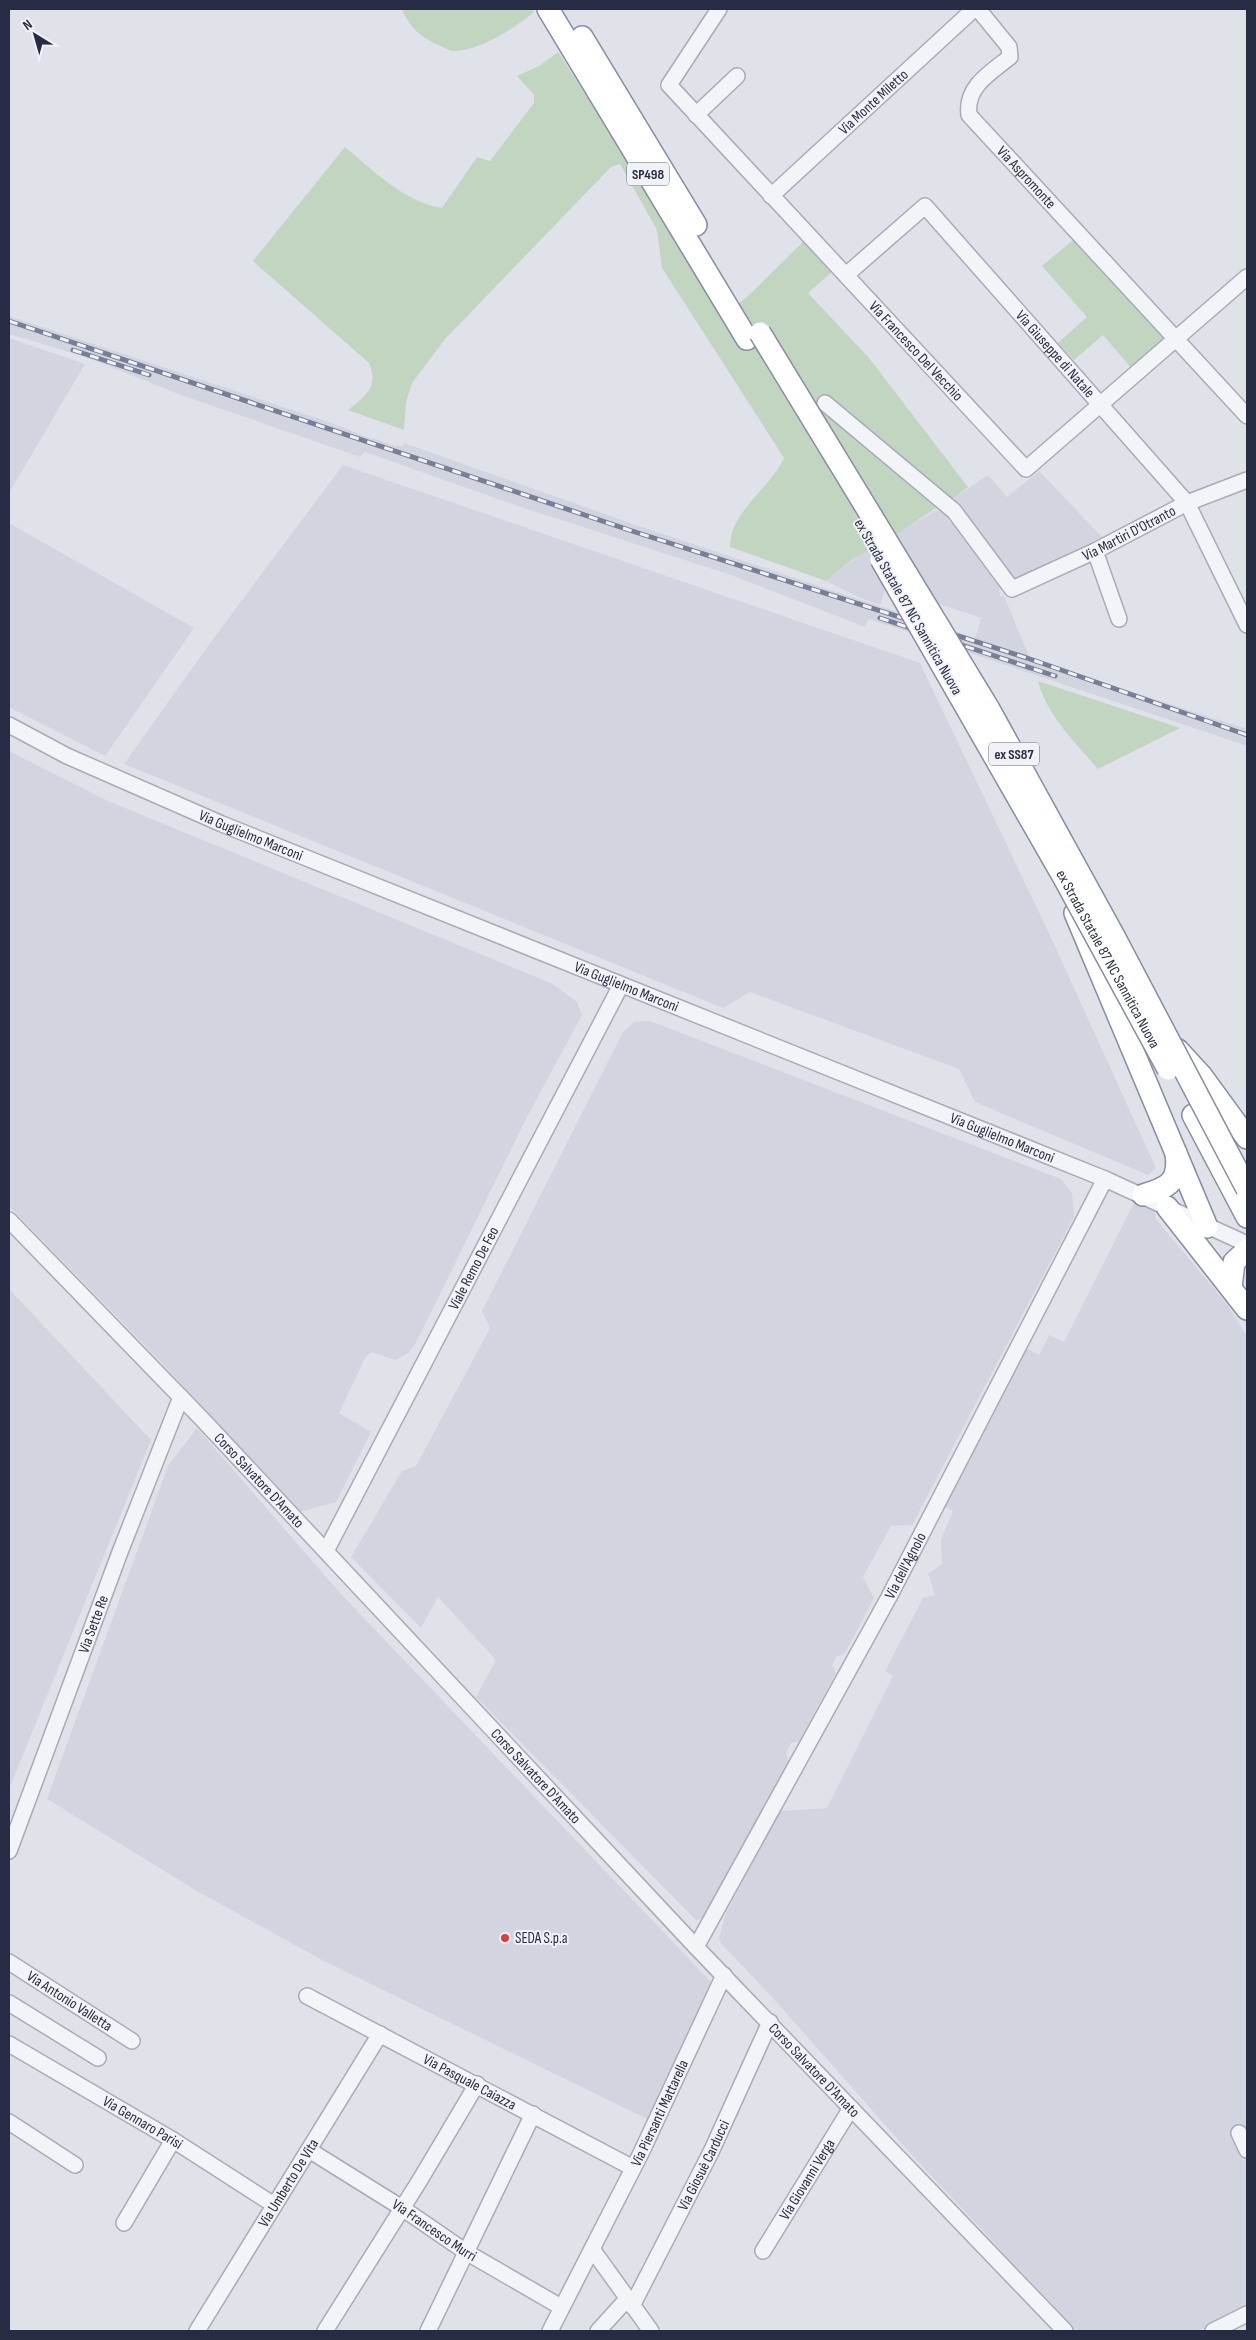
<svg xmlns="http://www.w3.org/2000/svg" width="1256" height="2340" viewBox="0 0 1256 2340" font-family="'Sofia Sans Condensed',sans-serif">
  <rect width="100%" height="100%" fill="#e0e2ea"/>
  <g fill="#d2d4e0">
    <polygon points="9,316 326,421 372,439 373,438 395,446 403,446 404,443 633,524 975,638 981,618 886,586 880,605 858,597 826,581 865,551 941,508 948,515 949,522 955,524 999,584 1000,597 1004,596 1029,656 999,646 1055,667 1247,729 1247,746 869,619 865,627 731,575 518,506 365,452 360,457 181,395 86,357 9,334"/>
    <polygon points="9,338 85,364 9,493"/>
    <polygon points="343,465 920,663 1048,931 1156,1168 1148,1175 975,1102 959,1069 750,992 723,1008 124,764 213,639"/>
    <polygon points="1039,471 1102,537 1011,580 962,514 954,498 988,475 1007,497"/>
    <polygon points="9,523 194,628 105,756 9,707"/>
    <polygon points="9,751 108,801 553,984 577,1002 582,1015 526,1119 416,1343 407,1354 395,1360 372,1352 366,1356 339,1413 371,1432 336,1502 300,1512 158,1359 9,1206"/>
    <polygon points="650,1021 1061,1179 1072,1193 1074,1217 912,1525 891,1526 863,1577 874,1598 845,1653 836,1657 832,1665 836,1673 799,1741 791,1743 786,1753 789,1761 705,1918 696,1920 476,1697 496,1660 438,1597 421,1628 351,1557 402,1471 416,1466 490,1328 482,1311 623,1032 634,1022"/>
    <polygon points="1134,1203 1155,1211 1155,1218 1226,1303 1247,1336 1247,2308 1199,2331 1077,2331 909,2152 781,2007 721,1943 719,1939 726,1913 780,1811 827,1808 893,1676 885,1671 923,1598 935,1595 928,1574 942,1564 941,1540 953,1511 943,1505 1026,1348 1039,1355 1049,1335 1064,1342"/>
    <polygon points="9,1289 151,1440 9,1789"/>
    <polygon points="197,1428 340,1593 712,1983 647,2119 324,1961 197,1891 47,1799 168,1466"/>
  </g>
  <g fill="#c2d5c0">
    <path d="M402 9H532L534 12C515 28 479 51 454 51 450 51 446 49 443 47 423 39 410 29 402 9Z"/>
    <path d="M558 52 607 127 618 138 724 315 748 296 805 240 834 270 808 293 869 358 968 487 941 508H936L891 538 853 559 826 581 730 547C730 511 770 489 784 458L662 268 657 230 620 164 611 167 446 338 412 383 406 402 404 430 348 410C366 395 379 388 369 363L253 261 345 147C375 172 403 201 442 208L477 157 490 161 534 103V95L517 76 539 66Z"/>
    <polygon points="1078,236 1170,338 1133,370 1103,335 1074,360 1058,343 1087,317 1042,266"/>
    <path d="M1038 681 1180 728 1098 769C1075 742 1047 716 1038 681Z"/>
  </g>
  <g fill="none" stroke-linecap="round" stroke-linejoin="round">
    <defs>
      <g id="minor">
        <path id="s1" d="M719 9 669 85 1026 469 1247 277"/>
        <path id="s2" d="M978 9 1009 47 1010 57C990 73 965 87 969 115L1247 416"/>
        <polyline points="696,115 737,76"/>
        <path id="s3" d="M771 196 974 9"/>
        <path id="s4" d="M846 275 925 206 1187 503 1247 625"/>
        <path id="s5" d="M825 403 954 511 1012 589 1095 551 1187 503 1247 480"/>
        <polyline points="1095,551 1119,619"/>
        <path id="s6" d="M9 725 67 756 222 824 1105 1179 1247 1244"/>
        <path id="s7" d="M9 1220 202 1419 696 1947 1065 2331"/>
        <path id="s8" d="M326 1551 621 985"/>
        <path id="s9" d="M9 1851 120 1552 181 1397"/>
        <path id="s10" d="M696 1947 889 1597 1105 1179"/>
        <path id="s11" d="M9 1962 132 2041"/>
        <path id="s12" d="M307 1996 633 2168"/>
        <polyline points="9,2003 98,2058"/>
        <path id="s13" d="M9 2044 173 2140 274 2205"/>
        <polyline points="9,2122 75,2165"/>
        <polyline points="1239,2133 1247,2150"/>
        <path id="s14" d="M309 2150 402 2208 466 2252 561 2307"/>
        <polyline points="124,2223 173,2140"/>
        <polyline points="592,2249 651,2331"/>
        <path id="s15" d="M763 2251 851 2108"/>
        <path id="s16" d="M632 2306 711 2152 770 2022"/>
        <path id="s17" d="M197 2331 380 2034"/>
        <polyline points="325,2331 420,2180 477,2084"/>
        <polyline points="428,2331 533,2114"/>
        <path id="s18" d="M550 2331 641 2153 724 1975"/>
        <polyline points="598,2331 627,2299"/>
        <polyline points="1213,2331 1247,2314"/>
      </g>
      <g id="highway">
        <polyline points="548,9 747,339"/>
        <polyline points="582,37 696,225"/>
        <polyline points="1075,913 1207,1227"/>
        <polyline points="1178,1050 1201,1075 1247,1138"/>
        <polyline points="1193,1115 1247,1217"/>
        <path d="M1143 1195C1168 1188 1180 1182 1176 1153"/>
        <polyline points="1167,1207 1247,1309"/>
        <polyline points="1231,1288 1234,1262 1247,1250"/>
      </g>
    </defs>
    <use href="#minor" stroke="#a8abb8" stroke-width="18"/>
    <use href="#highway" stroke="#868ca2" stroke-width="24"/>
    <use href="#minor" stroke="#f3f4f8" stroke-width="15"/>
    <use href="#highway" stroke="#fff" stroke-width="21"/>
    <defs>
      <g id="rail">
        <polyline points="9,321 632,531 1027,658 1247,735"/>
        <polyline points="73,350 149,375"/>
        <polyline points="880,618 1055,676"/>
      </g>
    </defs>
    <use href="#rail" stroke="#787e96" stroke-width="5"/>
    <use href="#rail" stroke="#f0f2f8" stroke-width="3" stroke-dasharray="9" stroke-linecap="butt"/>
    <defs>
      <g id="highway-bridge">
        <polyline points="760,333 989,709 1114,936 1247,1189"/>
        <path id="s19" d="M881 559 1064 878 1168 1069"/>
      </g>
    </defs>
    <use href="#highway-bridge" stroke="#868ca2" stroke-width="24" stroke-linecap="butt"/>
    <use href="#highway-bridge" stroke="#fff" stroke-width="21"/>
  </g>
  <circle fill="#db3f39" stroke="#f0f2f8" stroke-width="2" cx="505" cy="1938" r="5"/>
  <g text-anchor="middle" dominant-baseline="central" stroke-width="4" stroke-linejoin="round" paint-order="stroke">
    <g fill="#f0f2f8" stroke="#63677a" stroke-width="1">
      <rect x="627" y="162.5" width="42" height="23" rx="4"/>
      <rect x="989" y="742.5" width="50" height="23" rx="4"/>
    </g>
    <g font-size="14" font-weight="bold" fill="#272c44">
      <text x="648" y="174">SP498</text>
      <text x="1014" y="754">ex SS87</text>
    </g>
    <g font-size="15" fill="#272c44" stroke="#f0f2f8">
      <text stroke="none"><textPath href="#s3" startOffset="139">Via Monte Miletto</textPath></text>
      <text stroke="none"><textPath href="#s2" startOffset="219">Via Aspromonte</textPath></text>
      <text stroke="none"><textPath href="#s1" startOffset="454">Via Francesco Del Vecchio</textPath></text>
      <text stroke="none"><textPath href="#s4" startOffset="302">Via Giuseppe di Natale</textPath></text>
      <text stroke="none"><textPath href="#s5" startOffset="395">Via Martiri D'Otranto</textPath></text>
      <text transform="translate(908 607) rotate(60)">ex Strada Statale 87 NC Sannitica Nuova</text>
      <text stroke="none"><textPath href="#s6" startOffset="266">Via Guglielmo Marconi</textPath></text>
      <text stroke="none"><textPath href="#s19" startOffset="460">ex Strada Statale 87 NC Sannitica Nuova</textPath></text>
      <text stroke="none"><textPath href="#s6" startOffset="671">Via Guglielmo Marconi</textPath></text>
      <text stroke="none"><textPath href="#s6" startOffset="1076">Via Guglielmo Marconi</textPath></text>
      <text stroke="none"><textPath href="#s8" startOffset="319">Viale Remo De Feo</textPath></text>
      <text stroke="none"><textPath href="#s7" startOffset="361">Corso Salvatore D'Amato</textPath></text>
      <text stroke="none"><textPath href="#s10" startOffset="435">Via dell'Agnolo</textPath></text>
      <text stroke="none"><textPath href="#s9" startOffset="242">Via Sette Re</textPath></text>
      <text stroke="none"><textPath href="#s7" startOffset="766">Corso Salvatore D'Amato</textPath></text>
      <text stroke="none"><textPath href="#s11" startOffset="72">Via Antonio Valletta</textPath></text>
      <text stroke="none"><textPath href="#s7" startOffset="1171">Corso Salvatore D'Amato</textPath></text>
      <text stroke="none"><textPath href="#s12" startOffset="184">Via Pasquale Caiazza</textPath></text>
      <text stroke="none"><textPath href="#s18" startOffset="244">Via Piersanti Mattarella</textPath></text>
      <text stroke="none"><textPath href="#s13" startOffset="155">Via Gennaro Parisi</textPath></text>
      <text stroke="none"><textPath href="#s16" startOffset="158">Via Giosuè Carducci</textPath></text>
      <text stroke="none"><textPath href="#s15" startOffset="84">Via Giovanni Verga</textPath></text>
      <text stroke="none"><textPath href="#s17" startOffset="174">Via Umberto De Vita</textPath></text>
      <text stroke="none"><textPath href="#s14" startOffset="149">Via Francesco Murri</textPath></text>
    </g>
    <g font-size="15" fill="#272c44" stroke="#f0f2f8" text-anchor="start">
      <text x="515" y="1938">SEDA S.p.a</text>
    </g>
  </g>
  <rect width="1256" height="2340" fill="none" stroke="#272c44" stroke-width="20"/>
  <g transform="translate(35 35) rotate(323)" stroke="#f0f2f8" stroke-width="4" paint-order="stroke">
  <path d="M0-4L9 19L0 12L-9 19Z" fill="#272c44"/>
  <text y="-8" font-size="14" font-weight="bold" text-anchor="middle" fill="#272c44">N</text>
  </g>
</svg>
